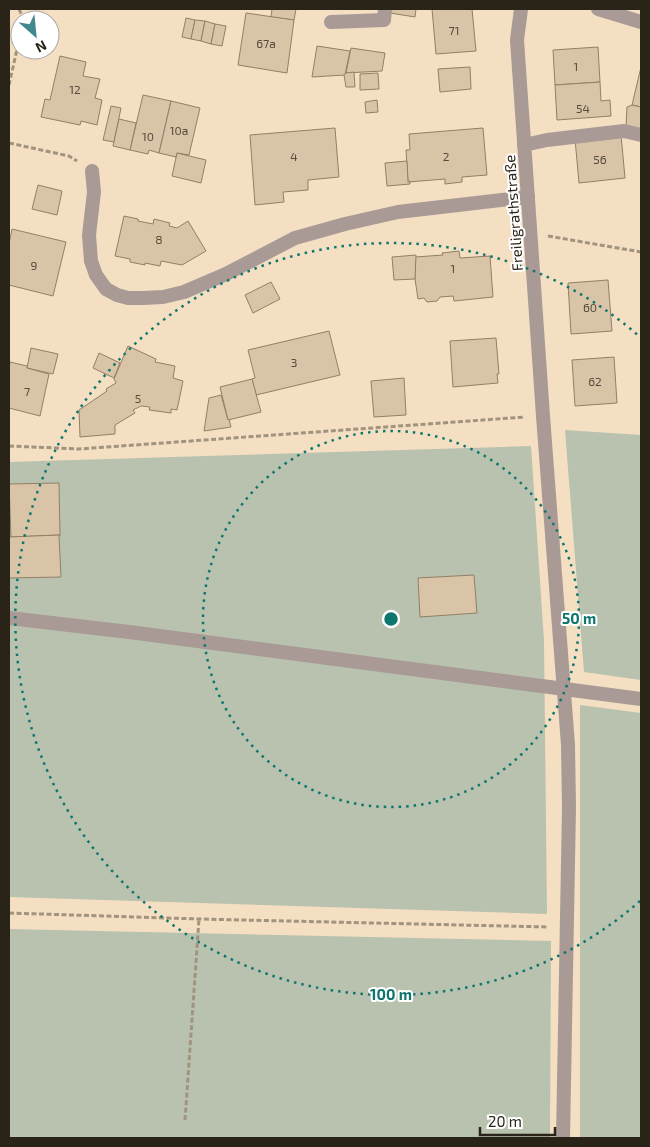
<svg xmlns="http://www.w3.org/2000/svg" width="650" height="1147" viewBox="0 0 650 1147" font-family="'Exo 2',sans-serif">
  <rect width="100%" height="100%" fill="#f4dfc3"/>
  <g fill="#b8c2ae">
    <polygon points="565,430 641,435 641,680 584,672"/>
    <polygon points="531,446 544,641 547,914 9,897 9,462"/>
    <polygon points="580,705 641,713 641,1138 580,1138"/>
    <polygon points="9,929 551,941 550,1138 9,1138"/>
  </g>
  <g fill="#dac4a8" stroke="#927f66">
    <polygon points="272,9 296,9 294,20 271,17"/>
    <polygon points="391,9 416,9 415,17 390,13"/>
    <polygon points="432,9 472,9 476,51 436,54"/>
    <polygon points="246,13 294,20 287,73 238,65"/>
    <polygon points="186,18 195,20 191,39 182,37"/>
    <polygon points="195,20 205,21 201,41 191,39"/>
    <polygon points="205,21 215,24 211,44 201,41"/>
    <polygon points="215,24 226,26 222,46 211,44"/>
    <polygon points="317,46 350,51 345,75 312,77"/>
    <polygon points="598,47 600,82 555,85 553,50"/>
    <polygon points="351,48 385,53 382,71 346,73"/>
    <polygon points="60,56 86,62 83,76 100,79 95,98 102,100 97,125 81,121 80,125 41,117 45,99 50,100"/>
    <polygon points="470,67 471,89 440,92 438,69"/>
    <polygon points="641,67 641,107 632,105"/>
    <polygon points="354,72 355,87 346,87 344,75 346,73"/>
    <polygon points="378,73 379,89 360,90 360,74"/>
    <polygon points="600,82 601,101 610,100 611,116 557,120 555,85"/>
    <polygon points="143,95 171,101 159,153 149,150 148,154 130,150"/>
    <polygon points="377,100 378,112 366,113 365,102"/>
    <polygon points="171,101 200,108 189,155 177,153 176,157 159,153"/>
    <polygon points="632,105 641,107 641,130 626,127 627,107"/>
    <polygon points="111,106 121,108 114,142 103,140"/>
    <polygon points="119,119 136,123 130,150 113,146"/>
    <polygon points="335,128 339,177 308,180 308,190 283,192 284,202 255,205 250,135"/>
    <polygon points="483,128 487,175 462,177 462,182 445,184 445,179 408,182 406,150 410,150 409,134"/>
    <polygon points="621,135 625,178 579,183 575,139"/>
    <polygon points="177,153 206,160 201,183 172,176"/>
    <polygon points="407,161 408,182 410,181 410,184 387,186 385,163"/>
    <polygon points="38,185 62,191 57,215 32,209"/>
    <polygon points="124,216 138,219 138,221 153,224 154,219 170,223 169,226 177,228 188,221 206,251 182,265 161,261 160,266 145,263 145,265 130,262 130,259 115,256"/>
    <polygon points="12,229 66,242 53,296 9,285 9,244"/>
    <polygon points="459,251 460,258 490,256 493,297 454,301 453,296 440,297 437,301 427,302 424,298 418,299 415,279 415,257 443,255 442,253"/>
    <polygon points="416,255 415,279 394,280 392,257"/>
    <polygon points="608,280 612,331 571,334 568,283"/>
    <polygon points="271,282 280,299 253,313 245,295"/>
    <polygon points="329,331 340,375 256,395 252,379 255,378 248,350"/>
    <polygon points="496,338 499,374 497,374 498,383 453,387 450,341"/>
    <polygon points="128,346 156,359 155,362 175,366 173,378 183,381 177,410 171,409 171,413 149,410 150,407 141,406 133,410 135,413 115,425 115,434 80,437 79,410 107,391 106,389 116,383 114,379"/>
    <polygon points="31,348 58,354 53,374 27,368"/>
    <polygon points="99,353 120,363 114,378 93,368"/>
    <polygon points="614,357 617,403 575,406 572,360"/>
    <polygon points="10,362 27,366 27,368 49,374 40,416 9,408 9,370"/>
    <polygon points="404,378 406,415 374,417 371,381"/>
    <polygon points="252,379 261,412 228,420 220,387"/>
    <polygon points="221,395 228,420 229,419 231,427 204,431 209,398"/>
    <polygon points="59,483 60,536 59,535 11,537 9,484"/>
    <polygon points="59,535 61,577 9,578 9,537"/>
    <polygon points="474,575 477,613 420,617 418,578"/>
  </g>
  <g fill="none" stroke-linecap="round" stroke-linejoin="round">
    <g stroke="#a2937e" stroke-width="3" stroke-dasharray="5 2.5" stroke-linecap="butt">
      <polyline points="19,9 24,20"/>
      <polyline points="9,85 20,36"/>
      <polyline points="9,143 69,156 77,161"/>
      <polyline points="548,236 641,252"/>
      <polyline points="9,446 79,449 525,417"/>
      <polyline points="9,913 199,919 548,927"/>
      <polyline points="185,1120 199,919"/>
    </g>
    <g stroke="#a99a96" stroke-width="14">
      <polyline points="331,22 384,20 385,9"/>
      <polyline points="524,145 547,140 624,131 641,135"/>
      <polyline points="543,416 568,745 569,807 563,1138"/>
      <polyline points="9,618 129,632 641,699"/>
    </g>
    <g stroke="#a99a96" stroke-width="14">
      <polyline points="521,9 517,40 543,416"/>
      <polyline points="598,9 641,22"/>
      <polyline points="92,171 94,192 89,235 91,261 96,275 106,289 117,295 128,298 143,298 163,297 184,292 226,274 295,238 345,224 398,212 528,197"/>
    </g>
  </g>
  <g fill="none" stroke="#0f766e" stroke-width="2.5" stroke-dasharray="2.5 5">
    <circle cx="391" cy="619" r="188"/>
    <path d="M640 901A376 376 0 1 1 640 337"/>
  </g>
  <g text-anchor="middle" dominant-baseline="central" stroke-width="4" stroke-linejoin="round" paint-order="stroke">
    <g font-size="12" fill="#564b3c">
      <text x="454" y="30">71</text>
      <text x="266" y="43">67a</text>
      <text x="576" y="66">1</text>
      <text x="75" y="89">12</text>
      <text x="583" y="108">54</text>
      <text x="179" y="130">10a</text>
      <text x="148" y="136">10</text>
      <text x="294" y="156">4</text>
      <text x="446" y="156">2</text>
      <text x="600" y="159">56</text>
      <text x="159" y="239">8</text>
      <text x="34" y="265">9</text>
      <text x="453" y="268">1</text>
      <text x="590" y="307">60</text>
      <text x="294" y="362">3</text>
      <text x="595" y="381">62</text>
      <text x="27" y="391">7</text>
      <text x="138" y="398">5</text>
    </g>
    <g font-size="15" fill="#2a2318" stroke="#fff">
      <text transform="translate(513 213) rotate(-94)">Freiligrathstraße</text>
    </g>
  </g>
  <circle cx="391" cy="619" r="8" fill="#0f766e" stroke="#fff" stroke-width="2.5"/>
  <g font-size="15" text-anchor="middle" font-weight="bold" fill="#0f766e" stroke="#fff" stroke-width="4" stroke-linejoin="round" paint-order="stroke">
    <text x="579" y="624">50 m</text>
    <text x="391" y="1000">100 m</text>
  </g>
  <rect width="650" height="1147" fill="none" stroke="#2a2318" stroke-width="20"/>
  <g transform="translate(35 35) rotate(153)"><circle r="24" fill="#ffffff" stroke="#aaa7a3"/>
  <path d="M0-4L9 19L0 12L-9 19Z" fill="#428891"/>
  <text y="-8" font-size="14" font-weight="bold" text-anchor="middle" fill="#2a2318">N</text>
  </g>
  <path d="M480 1127v8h75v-8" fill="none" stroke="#2a2318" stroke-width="2.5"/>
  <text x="488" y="1127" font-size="15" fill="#2a2318" stroke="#ffffff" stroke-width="4" paint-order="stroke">20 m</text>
</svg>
